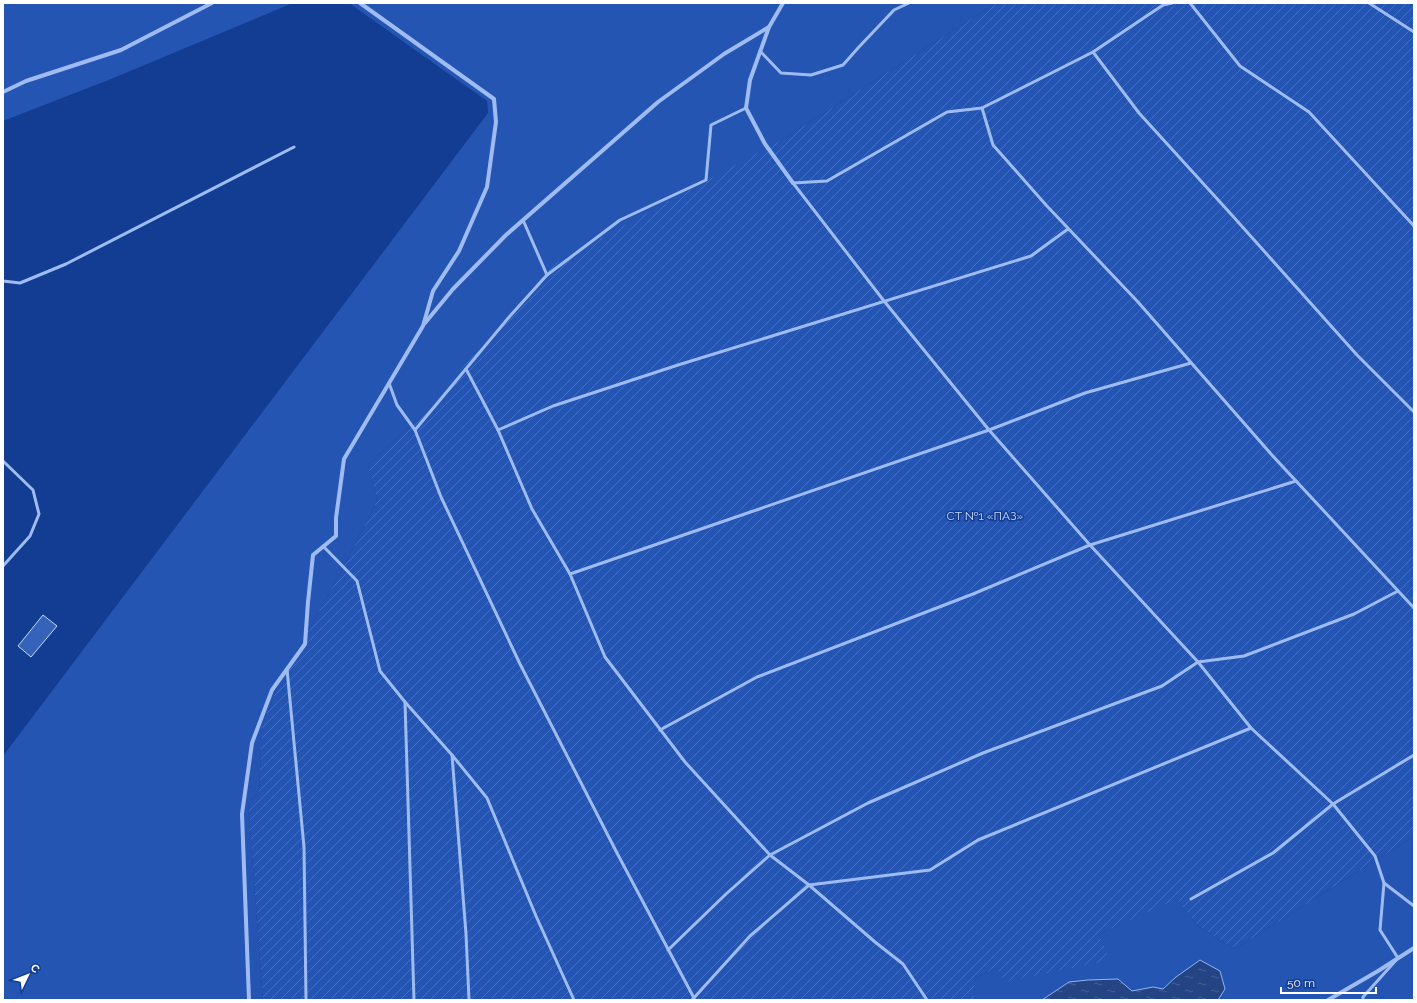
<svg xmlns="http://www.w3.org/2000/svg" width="1417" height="1003" viewBox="0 0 1417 1003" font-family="Raleway,sans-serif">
  <defs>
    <pattern id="garden-furrows" width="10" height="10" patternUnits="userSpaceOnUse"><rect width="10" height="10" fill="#2455b2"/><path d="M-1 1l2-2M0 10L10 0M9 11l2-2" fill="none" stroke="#456ebe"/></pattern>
    <pattern id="water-ripples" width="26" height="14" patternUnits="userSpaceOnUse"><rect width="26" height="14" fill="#254484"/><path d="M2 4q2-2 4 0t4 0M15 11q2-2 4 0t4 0" fill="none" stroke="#466096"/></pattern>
  </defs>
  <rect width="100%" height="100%" fill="#123d92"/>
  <g fill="#2455b2">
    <polygon points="3,3 293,3 111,79 3,121"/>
    <polygon points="349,3 996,3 783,139 415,421 368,465 377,501 347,560 276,690 262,726 259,793 248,802 263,1000 3,1000 3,756 488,113 487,101"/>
    <polygon points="1414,836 1414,1000 1218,1000 1225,989 1176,977 1163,989 1153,987 1132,991 1118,979 1054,992 1042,1000 974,1000 975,978 997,968 1109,960 1099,934 1177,898 1198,926 1235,949"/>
  </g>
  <polygon fill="url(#garden-furrows)" points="996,3 1414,3 1414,836 1235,949 1198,926 1177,899 1099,934 1110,960 1005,982 997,968 975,978 974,1000 263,1000 248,802 259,793 262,726 276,690 347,560 377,501 368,465 415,421 554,264 783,139"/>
  <polygon fill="url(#water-ripples)" stroke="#90b5f6" points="1200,960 1220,971 1225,989 1218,1000 1042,1000 1069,982 1088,980 1118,979 1132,991 1153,987 1163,989 1176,977"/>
  <polygon fill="#3563ba" stroke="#c6d9fd" points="43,615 57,626 31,657 18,646"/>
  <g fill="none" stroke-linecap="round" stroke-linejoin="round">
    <g stroke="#9fbcf2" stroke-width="3">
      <polyline points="1190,3 1240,66 1309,112 1414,226"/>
      <polyline points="1369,3 1414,32"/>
      <polyline points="760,51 781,73 811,75 843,65 858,48 894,10 909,3"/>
      <polyline points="1093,52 1139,113 1230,213 1357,355 1414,412"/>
      <polyline points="982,108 993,145 1046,205 1138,302 1271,454 1414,608"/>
      <polyline points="793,183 884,301 989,430 1090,545 1198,662 1251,728 1333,804 1375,856 1384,883 1380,930 1398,958 1363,997 1363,1000"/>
      <polyline points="793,183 827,181 947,112 982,108 1093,52 1163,5 1172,3"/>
      <polyline points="523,220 547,275"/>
      <polyline points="3,281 20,283 66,264 294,147"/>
      <polyline points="466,369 498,430 532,509 570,574 605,657 685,762 770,855 809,885 875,942 903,964 927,1000"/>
      <polyline points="389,383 397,405 415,430 441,497 520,664 617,853 694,998"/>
      <polyline points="415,430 510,316 547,275 620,220 706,180 711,125 746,108"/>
      <polyline points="498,430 553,406 678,365 1031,256 1068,229"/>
      <polyline points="3,461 33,490 39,514 30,536 3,566"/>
      <polyline points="323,546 357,581 380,671 405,702 452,755 466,934 469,1000"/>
      <polyline points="570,574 989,430 1085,393 1191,363"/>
      <polyline points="287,669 304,847 306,1000"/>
      <polyline points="405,702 414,1000"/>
      <polyline points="660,730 757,677 973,594 1090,545 1296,481"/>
      <polyline points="452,755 487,798 536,916 574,1000"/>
      <polyline points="1384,883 1414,906"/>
      <polyline points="1191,899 1273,853 1333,804 1414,755"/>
      <polyline points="668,950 726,894 770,855 868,803 983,753 1162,686 1198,662 1244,656 1354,614 1398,591"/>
      <polyline points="692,1000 750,936 809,885 930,870 978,840 1251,728"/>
    </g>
    <g stroke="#9fbcf2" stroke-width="4">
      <polyline points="783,3 769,27 750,80 746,108 765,144 793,183"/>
      <polyline points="3,92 26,81 121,50 212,3"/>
      <polyline points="425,323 453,289 506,235 658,102 724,54 769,27"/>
      <polyline points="249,1000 242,814 252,743 272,690 305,644 308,602 313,555 336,536 336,518 344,459 423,326 433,291 459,251 487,187 496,122 494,99 360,3"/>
      <polyline points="1328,1000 1378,971 1414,948"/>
    </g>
  </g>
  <g text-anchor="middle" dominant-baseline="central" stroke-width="3" stroke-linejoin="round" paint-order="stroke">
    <g font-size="12" fill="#c6d9fd" stroke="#123d92">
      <text x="985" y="516">СТ №1 «ПАЗ»</text>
    </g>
  </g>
  <rect width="1417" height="1003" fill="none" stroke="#ffffff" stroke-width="8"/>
  <g transform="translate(28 975) rotate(47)" stroke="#123d92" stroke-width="3" paint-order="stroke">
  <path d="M0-3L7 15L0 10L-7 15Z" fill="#ffffff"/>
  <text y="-6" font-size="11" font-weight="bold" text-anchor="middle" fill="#ffffff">С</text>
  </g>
  <path d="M1281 987v6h95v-6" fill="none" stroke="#ffffff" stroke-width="2"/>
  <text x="1287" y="987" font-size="12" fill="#ffffff" stroke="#123d92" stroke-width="3" paint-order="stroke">50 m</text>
</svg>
